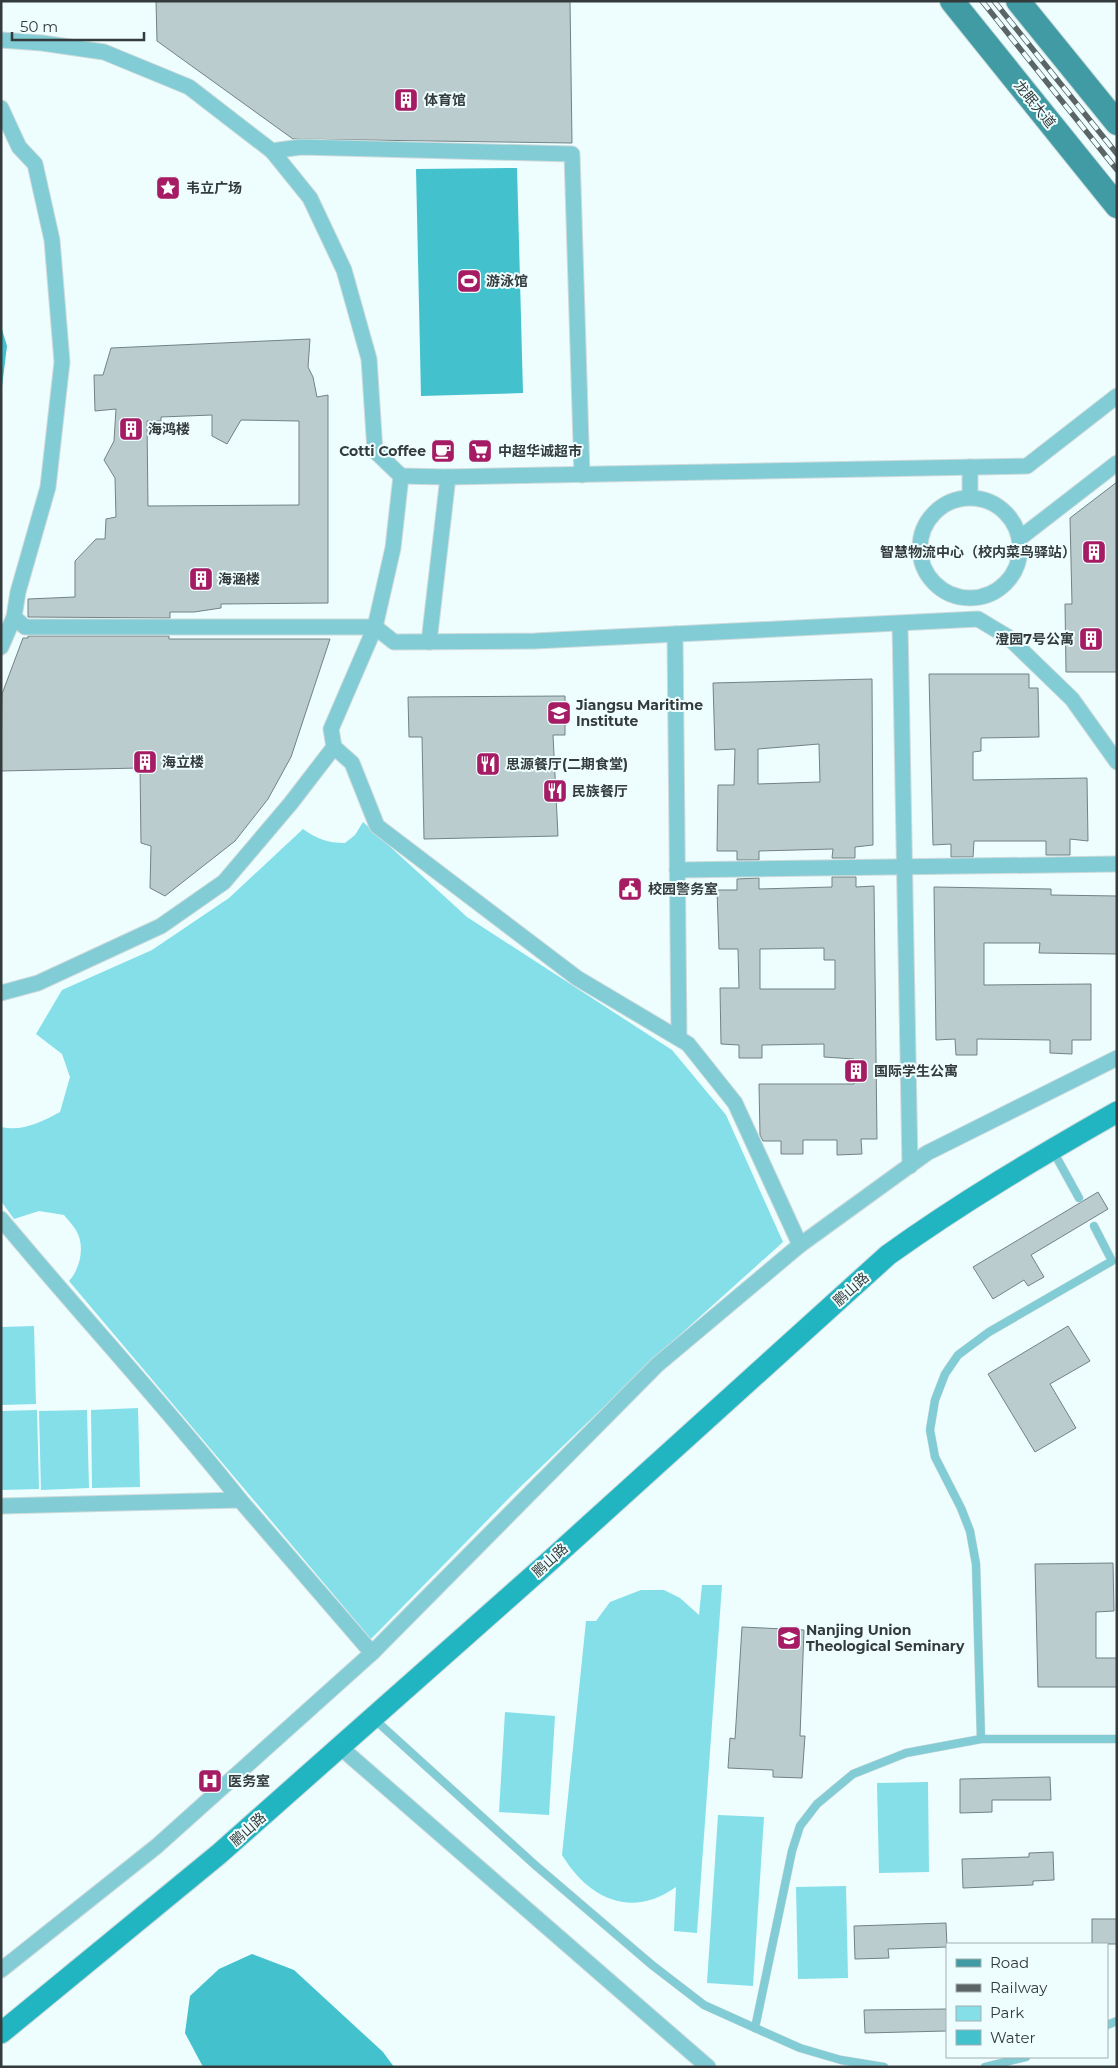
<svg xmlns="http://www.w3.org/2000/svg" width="1118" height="2068" viewBox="0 0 1118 2068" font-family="Montserrat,'Noto Sans SC',sans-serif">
  <rect width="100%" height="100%" fill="#eefdfe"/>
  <g fill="#85dfe9">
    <path d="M363 822 467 917 672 1050 726 1115 783 1242 663 1350 514 1493 371 1639 69 1281C80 1269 85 1247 77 1232 74 1226 68 1220 64 1215L39 1211 14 1219 1 1201V1127C21 1132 42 1122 60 1112L70 1077 62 1054 36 1034 62 990 152 950 229 898 303 829C317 839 328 843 345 843L355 835Z"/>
    <polygon points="34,1326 36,1404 1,1405 1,1327"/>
    <polygon points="138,1408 140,1487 92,1488 91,1410"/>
    <polygon points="37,1410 39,1489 1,1490 1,1411"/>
    <polygon points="87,1410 89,1488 41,1490 39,1411"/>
    <path d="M702 1585H722L697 1933 674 1931 676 1887C631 1919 589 1899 562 1855L586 1621H596L610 1602 641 1590H664L680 1598 699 1615Z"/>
    <polygon points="505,1712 555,1716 549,1815 499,1812"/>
    <polygon points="928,1782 929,1872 879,1873 877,1783"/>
    <polygon points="718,1815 764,1817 753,1986 707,1983"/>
    <polygon points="846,1886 848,1978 798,1979 796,1887"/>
  </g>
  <g fill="#43c1cd">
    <polygon points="517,168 523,393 421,396 416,169"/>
    <polygon points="1,326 7,346 1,395"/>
    <polygon points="252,1954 294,1970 383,2052 394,2067 203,2067 185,2033 190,1996 219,1969"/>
  </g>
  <g fill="#baccce" stroke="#738385" fill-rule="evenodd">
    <polygon points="156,1 570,1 572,143 293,139 157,41"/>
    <path d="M310 339 308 367 313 377 317 397 328 395V603L221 604V608L194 612H170V618L28 617V599L75 597V561L96 539H105L106 519 116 517 115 478 104 460 114 441 116 409 95 411 94 375H103L111 348ZM212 415V436L227 444 241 420 299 421V505L148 506 147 421H161V417Z"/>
    <polygon points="1117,482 1117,672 1066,672 1065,604 1072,604 1070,518"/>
    <polygon points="28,636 169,636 169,639 330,639 291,757 268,799 235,841 165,896 150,888 151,846 141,843 140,768 1,771 2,694 23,638 28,638"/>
    <polygon points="929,674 1029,674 1029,688 1038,688 1039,737 981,738 981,751 973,752 973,780 1087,778 1088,841 1070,839 1070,855 1046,855 1046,841 974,841 973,857 951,857 951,844 933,845"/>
    <path d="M872 679 873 845 855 847V858H832L833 849 759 851V860H737V851H717L718 785H734L735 749 715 750 713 683ZM819 744 820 782 758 784V749Z"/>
    <polygon points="565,696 565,735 553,735 558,836 424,839 422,737 409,737 408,697"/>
    <path d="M832 877H856V887L874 886 877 1139H861L862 1154 837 1155V1140H803V1154H781V1141H763L760 1135 759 1084H854V1059L824 1057V1044L762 1045V1058H739V1045L721 1044 720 988H739L738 949H719L717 890H737V879L759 878V889L832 887ZM824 948V960H835V989H760V949Z"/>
    <polygon points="934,887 1051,889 1051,895 1117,896 1117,954 1039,953 1040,943 984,943 984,985 1091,984 1091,1040 1072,1040 1072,1054 1050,1053 1050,1040 977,1039 977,1055 956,1055 955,1039 936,1040"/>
    <polygon points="1098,1192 1108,1209 1031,1255 1044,1277 1028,1286 1024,1280 993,1299 973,1267"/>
    <polygon points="1068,1326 1090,1361 1050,1384 1076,1428 1035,1452 988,1374"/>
    <polygon points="1113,1563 1114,1611 1096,1612 1096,1658 1117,1658 1117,1687 1038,1687 1035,1564"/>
    <polygon points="742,1627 804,1630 800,1736 805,1736 802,1778 773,1777 773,1770 728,1768 730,1738 735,1739"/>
    <polygon points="1050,1777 1051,1800 992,1800 992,1812 960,1813 960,1779"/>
    <polygon points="1053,1852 1054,1880 1033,1881 1033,1885 963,1888 962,1859 1029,1857 1029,1853"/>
    <rect x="1092" y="1919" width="25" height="25"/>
    <polygon points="946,1923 947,1947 888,1949 889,1958 855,1959 854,1926"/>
    <polygon points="947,2009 947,2031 865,2033 864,2010"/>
  </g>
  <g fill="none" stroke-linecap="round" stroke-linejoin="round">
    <defs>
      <g id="lane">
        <polyline points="1053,1151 1079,1198"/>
        <polyline points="373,1718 535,1865 652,1965 704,2005 755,2028 792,1851 800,1826 817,1804 853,1774 906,1753 981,1739 976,1564 970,1531 961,1508 935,1457 930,1430 935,1400 945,1374 958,1355 989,1332 1112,1261 1094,1226"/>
        <polyline points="981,1739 1117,1739"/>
        <polyline points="1107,2025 1117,2021"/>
        <polyline points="755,2028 800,2048 841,2060 884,2067"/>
        <polyline points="985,2067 1026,2057"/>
      </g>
      <g id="street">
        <polyline points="1,40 42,43 104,52 189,87 272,151 310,198 344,270 369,359 375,451 401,476 393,548 375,627 25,627 14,617"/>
        <polyline points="1,108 19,147 35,164 52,240 62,362 48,487 18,592 14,617 1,647"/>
        <polyline points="272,151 301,147 572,154 582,475"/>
        <polyline points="970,467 970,497"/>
        <polyline points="401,476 448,477 1027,466 1117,396"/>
        <circle cx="970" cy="548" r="50"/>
        <polyline points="1020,538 1117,463"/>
        <polyline points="900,624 910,1166"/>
        <polyline points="675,634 679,1038"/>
        <polyline points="429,642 448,477"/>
        <polyline points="334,747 352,763 377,826 577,978 688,1044 735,1103 800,1245"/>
        <polyline points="677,870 1117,864"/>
        <polyline points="1,993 38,983 161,926 224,882 291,803 334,747 331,729 375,627 394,642 535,641 978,619 1008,637 1072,699 1117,762"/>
        <path d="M1 1219C80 1314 164 1404 240 1500"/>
        <polyline points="1,1506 240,1500 372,1653 157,1846 1,1970"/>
        <polyline points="372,1653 657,1365 800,1245 927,1153 1117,1058"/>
        <polyline points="340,1747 708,2067"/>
      </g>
      <path id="secondary" d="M1 2033 219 1854 552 1559 888 1255C962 1202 1038 1157 1117 1112"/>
      <g id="primary">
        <polyline points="952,1 1117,206"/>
        <polyline points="1018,1 1117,123"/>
      </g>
    </defs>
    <use href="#lane" stroke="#cddadb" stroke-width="9"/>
    <use href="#street" stroke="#cddadb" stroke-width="17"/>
    <use href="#secondary" stroke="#cddadb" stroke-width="23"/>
    <use href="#primary" stroke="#cddadb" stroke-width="26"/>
    <use href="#lane" stroke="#81ccd5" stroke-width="8"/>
    <use href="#street" stroke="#81ccd5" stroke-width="15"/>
    <use href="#secondary" stroke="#21b5c2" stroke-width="21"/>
    <use href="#primary" stroke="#409ba4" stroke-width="24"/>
    <defs>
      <g id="rail">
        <polyline points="982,1 1117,170"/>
        <polyline points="994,1 1117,154"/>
      </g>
    </defs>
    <use href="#rail" stroke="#5c6566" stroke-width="5.5"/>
    <use href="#rail" stroke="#eefdfe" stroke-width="4" stroke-dasharray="11" stroke-linecap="butt"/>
  </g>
  <defs>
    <symbol id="building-square" viewBox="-11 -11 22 22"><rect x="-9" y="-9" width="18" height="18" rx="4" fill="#a51c65" stroke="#eefdfe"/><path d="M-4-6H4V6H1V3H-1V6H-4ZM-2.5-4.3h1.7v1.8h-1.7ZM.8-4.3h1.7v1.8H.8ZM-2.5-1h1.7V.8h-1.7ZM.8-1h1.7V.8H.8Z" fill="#fff"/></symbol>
    <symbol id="sight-square" viewBox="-11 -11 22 22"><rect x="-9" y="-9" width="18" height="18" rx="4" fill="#a51c65" stroke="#eefdfe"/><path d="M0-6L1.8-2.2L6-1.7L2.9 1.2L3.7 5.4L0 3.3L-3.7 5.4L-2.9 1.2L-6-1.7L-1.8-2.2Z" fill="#fff"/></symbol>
    <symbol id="stadium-square" viewBox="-11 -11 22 22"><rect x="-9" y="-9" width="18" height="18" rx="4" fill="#a51c65" stroke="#eefdfe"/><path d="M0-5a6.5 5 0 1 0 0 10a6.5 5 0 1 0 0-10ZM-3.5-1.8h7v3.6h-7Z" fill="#fff"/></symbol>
    <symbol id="cafe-square" viewBox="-11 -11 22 22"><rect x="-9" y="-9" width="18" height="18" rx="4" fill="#a51c65" stroke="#eefdfe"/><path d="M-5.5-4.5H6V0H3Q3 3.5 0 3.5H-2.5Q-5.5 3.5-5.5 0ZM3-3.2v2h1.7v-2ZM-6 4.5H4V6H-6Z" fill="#fff"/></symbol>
    <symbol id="supermarket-square" viewBox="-11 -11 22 22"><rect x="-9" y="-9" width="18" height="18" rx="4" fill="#a51c65" stroke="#eefdfe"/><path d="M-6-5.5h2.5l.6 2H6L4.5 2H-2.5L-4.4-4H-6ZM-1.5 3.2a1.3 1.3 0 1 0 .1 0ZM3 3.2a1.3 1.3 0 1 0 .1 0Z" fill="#fff"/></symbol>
    <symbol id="university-square" viewBox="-11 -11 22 22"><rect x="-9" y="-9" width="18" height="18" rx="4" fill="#a51c65" stroke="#eefdfe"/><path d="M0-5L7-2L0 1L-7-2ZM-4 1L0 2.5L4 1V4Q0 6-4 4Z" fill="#fff"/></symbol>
    <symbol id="restaurant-square" viewBox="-11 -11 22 22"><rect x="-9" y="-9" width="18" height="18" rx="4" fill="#a51c65" stroke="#eefdfe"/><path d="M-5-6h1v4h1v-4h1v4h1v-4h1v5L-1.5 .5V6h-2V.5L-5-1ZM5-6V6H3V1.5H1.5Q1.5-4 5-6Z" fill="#fff"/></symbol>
    <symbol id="civic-square" viewBox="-11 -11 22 22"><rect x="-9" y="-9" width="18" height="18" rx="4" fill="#a51c65" stroke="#eefdfe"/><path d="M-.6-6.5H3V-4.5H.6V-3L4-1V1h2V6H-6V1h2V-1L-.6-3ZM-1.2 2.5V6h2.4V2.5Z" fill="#fff"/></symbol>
    <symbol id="hospital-square" viewBox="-11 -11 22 22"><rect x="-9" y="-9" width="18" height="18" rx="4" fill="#a51c65" stroke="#eefdfe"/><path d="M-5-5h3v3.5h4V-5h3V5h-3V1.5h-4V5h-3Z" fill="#fff"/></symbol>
  </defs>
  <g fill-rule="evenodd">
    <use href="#building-square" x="392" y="86" width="28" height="28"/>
    <use href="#sight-square" x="154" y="174" width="28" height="28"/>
    <use href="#stadium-square" x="455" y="267" width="28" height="28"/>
    <use href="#building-square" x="117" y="415" width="28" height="28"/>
    <use href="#cafe-square" x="429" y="437" width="28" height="28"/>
    <use href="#supermarket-square" x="466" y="437" width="28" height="28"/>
    <use href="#building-square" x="1080" y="538" width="28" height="28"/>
    <use href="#building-square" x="187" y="565" width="28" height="28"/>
    <use href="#building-square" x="1077" y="625" width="28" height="28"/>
    <use href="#university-square" x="545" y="699" width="28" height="28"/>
    <use href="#building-square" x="131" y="748" width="28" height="28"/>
    <use href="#restaurant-square" x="474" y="750" width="28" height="28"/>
    <use href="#restaurant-square" x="541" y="777" width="28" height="28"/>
    <use href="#civic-square" x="616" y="875" width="28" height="28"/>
    <use href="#building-square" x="842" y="1057" width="28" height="28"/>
    <use href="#university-square" x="775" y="1624" width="28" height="28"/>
    <use href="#hospital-square" x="196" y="1767" width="28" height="28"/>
  </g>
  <g text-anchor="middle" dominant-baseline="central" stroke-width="4" stroke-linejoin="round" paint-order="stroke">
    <g font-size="14" font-weight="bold" fill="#343b3c" stroke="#eefdfe" text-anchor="start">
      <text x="424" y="100">体育馆</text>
      <text x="186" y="188">韦立广场</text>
      <text x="486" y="281">游泳馆</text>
      <text x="148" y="429">海鸿楼</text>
      <text x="426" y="451" text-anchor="end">Cotti Coffee</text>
      <text x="498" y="451">中超华诚超市</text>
      <text x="1076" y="552" text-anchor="end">智慧物流中心（校内菜鸟驿站）</text>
      <text x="218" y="579">海涵楼</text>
      <text x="1074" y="639" text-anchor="end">澄园7号公寓</text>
      <text x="576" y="705">Jiangsu Maritime<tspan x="576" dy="16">Institute</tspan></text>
      <text x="162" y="762">海立楼</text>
      <text x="506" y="764">思源餐厅(二期食堂)</text>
      <text x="572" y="791">民族餐厅</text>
      <text x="648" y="889">校园警务室</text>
      <text x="874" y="1071">国际学生公寓</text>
      <text x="806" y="1630">Nanjing Union<tspan x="806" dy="16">Theological Seminary</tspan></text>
      <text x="228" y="1781">医务室</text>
    </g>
    <g font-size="14" fill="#343b3c" stroke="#eefdfe">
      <text transform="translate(1035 104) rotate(51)">龙眠大道</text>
      <text transform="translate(851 1289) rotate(-42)">鹏山路</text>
      <text transform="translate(550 1560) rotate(-42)">鹏山路</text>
      <text transform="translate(248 1829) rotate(-42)">鹏山路</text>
    </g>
  </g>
  <rect width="1118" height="2068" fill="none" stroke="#343b3c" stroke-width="5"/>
  <rect x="946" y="1943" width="162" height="115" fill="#eefdfe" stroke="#a4afb0"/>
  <rect x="956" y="1959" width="25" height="8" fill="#409ba4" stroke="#a4afb0"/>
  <text x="990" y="1968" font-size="15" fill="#343b3c">Road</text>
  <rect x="956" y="1984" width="25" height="8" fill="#5c6566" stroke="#a4afb0"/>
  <text x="990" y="1993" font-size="15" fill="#343b3c">Railway</text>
  <rect x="956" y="2006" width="25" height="15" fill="#85dfe9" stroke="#a4afb0"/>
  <text x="990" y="2018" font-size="15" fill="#343b3c">Park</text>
  <rect x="956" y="2030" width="25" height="15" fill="#43c1cd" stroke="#a4afb0"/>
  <text x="990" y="2043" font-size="15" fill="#343b3c">Water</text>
  <path d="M12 32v8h132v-8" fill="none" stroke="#343b3c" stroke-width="2.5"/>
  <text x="20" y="32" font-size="15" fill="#343b3c" stroke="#eefdfe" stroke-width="4" paint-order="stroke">50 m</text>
</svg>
